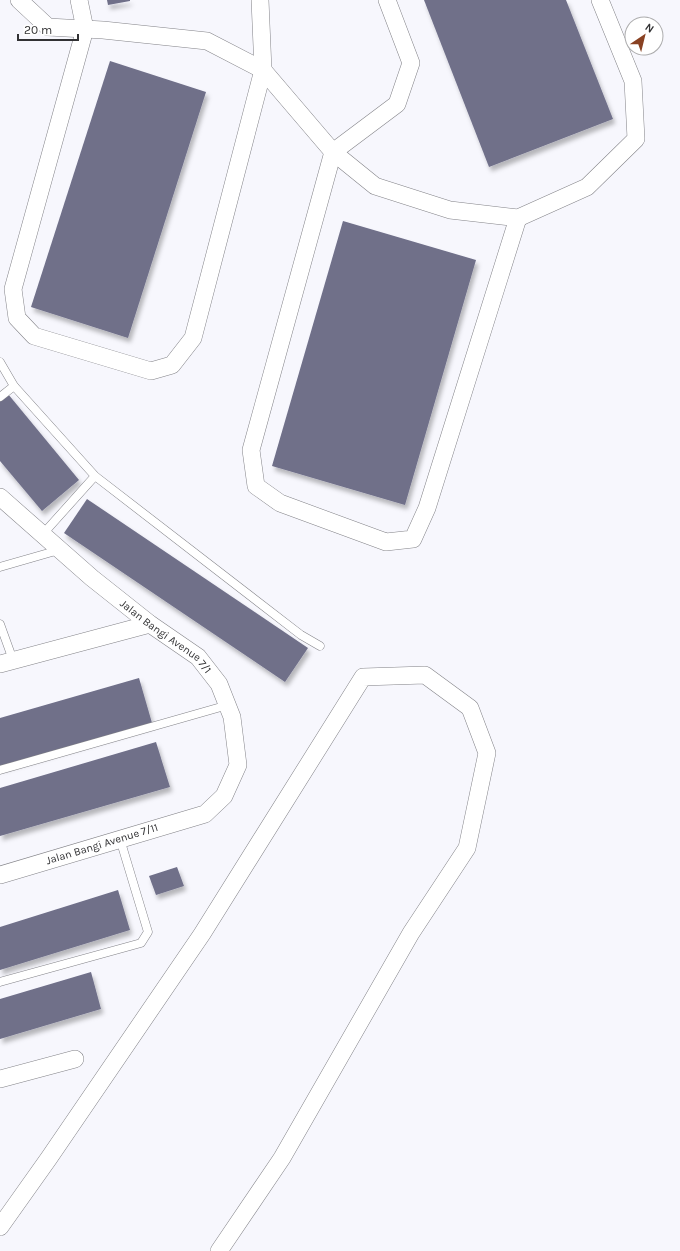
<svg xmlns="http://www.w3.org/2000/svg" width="680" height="1251" viewBox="0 0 680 1251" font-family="Karla,sans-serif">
  <defs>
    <filter id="shadow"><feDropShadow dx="2.5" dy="4.5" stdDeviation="2" flood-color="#0004"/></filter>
  </defs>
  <rect width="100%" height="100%" fill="#f7f7fd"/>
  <g fill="#6f6f89" filter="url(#shadow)">
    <polygon points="107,0 130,0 130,1 108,5"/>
    <polygon points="424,0 566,0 613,119 489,167"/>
    <polygon points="110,61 206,92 128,338 31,307"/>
    <polygon points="343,221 476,260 405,505 272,466"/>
    <polygon points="8,394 79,480 42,511 0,461 0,401"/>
    <polygon points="87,499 308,648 285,682 64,533"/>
    <polygon points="139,678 152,723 0,767 0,718"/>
    <polygon points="156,742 170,787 0,836 0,788"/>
    <polygon points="177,867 184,886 156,895 149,876"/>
    <polygon points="118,890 130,930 0,970 0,927"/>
    <polygon points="91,972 101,1009 0,1039 0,999"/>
  </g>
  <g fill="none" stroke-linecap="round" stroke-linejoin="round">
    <defs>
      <g id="lane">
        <polyline points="0,362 14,386 95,476 301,635 320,646"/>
        <polyline points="0,397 14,386"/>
        <polyline points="42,535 95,476"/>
        <polyline points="0,567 59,550"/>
        <polyline points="0,624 13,660"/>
        <polyline points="0,770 228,705"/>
        <polyline points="0,982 141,943 148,932 120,839"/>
      </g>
      <g id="street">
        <polyline points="19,0 48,27 103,30 207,41 263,70 333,152 375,186 450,210 518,218 587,187 636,139 633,81 600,0"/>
        <polyline points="79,0 85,29 13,289 17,318 34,336 151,371 172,365 193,338 263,70 260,0"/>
        <polyline points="387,0 411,63 397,104 333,152 251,450 256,486 280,503 386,542 413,539 427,508 518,218"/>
        <path id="s1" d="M0 497 92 578 150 624 198 657 219 684 232 717 238 765 224 796 205 814 0 875"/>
        <polyline points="0,664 150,624"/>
        <polyline points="0,1079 75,1059"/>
        <polyline points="0,1227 49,1158 202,934 363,677 425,675 470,708 487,753 467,848 411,933 282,1158 219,1251"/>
      </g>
    </defs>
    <use href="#lane" stroke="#838388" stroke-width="9"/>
    <use href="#street" stroke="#838388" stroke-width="18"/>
    <use href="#lane" stroke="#fff" stroke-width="8"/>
    <use href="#street" stroke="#fff" stroke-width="17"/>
  </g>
  <g text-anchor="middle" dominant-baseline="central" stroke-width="4" stroke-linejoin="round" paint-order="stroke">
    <g font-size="11" fill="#323234" stroke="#fff">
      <text stroke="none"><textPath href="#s1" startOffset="217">Jalan Bangi Avenue 7/1</textPath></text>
      <text transform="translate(102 844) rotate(-17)">Jalan Bangi Avenue 7/11</text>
    </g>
  </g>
  <g transform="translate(644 36) rotate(35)"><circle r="19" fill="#ffffff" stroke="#adadae"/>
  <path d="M0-3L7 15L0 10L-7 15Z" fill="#894122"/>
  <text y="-6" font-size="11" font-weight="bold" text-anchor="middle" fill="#323234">N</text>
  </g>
  <path d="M18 34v6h60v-6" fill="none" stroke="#323234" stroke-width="2"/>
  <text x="24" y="34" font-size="12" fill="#323234" stroke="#ffffff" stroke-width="3" paint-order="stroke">20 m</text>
</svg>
